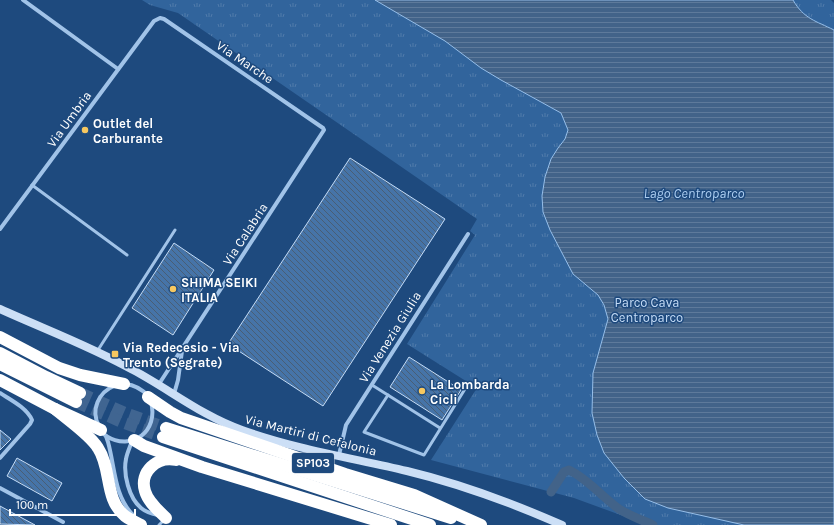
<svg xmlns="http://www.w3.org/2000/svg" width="834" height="525" viewBox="0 0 834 525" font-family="Karla,sans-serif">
  <defs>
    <pattern id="park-tufts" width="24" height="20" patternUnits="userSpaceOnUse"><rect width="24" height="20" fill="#31649c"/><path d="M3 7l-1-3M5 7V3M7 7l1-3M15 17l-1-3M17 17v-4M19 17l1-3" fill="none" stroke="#507bab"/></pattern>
    <pattern id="water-rules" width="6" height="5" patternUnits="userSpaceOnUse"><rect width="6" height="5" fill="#426389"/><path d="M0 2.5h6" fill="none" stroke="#5e7a9b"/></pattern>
    <pattern id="building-back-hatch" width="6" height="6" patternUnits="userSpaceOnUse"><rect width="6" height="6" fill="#4674a8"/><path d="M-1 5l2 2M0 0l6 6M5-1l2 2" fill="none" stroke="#495e75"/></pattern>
  </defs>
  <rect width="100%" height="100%" fill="#1e4a7e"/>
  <polygon fill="url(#park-tufts)" points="142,0 831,0 834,3 834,525 648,525 574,498 431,460 477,388 407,344 475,235 470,231 477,219 178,13 150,5"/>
  <path fill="url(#water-rules)" stroke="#95bee9" d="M375 0H793C804 19 816 21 834 30V525H744L668 508 645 499 624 478 604 453 597 435 592 413 593 373 608 319 604 305 598 295 573 274 550 230 543 212 542 196 545 177 551 159 558 148 565 139 568 130 561 113 501 80 481 68 445 41Z"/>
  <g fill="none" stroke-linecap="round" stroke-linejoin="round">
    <path stroke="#426389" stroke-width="9" d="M551 492 564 472 569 470C588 479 602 497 619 509 630 516 642 520 653 525"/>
  </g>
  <g fill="url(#building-back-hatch)" stroke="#c5dcf6">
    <polygon points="350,158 445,219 323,406 228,344"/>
    <polygon points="174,243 214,270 173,335 132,308"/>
    <polygon points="409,357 461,390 442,420 390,387"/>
    <polygon points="0,430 11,439 0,450"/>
    <polygon points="17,458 62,483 52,501 7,476"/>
    <polygon points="0,506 35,525 0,524"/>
  </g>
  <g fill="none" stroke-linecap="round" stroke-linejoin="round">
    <g stroke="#406591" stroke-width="12" stroke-dasharray="12 6" stroke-linecap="butt">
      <polyline points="80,393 125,413 166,428"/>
      <polyline points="76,402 122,422 163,437"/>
    </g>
    <g stroke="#a1c3e8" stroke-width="3">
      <polyline points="32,185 127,255"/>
      <polyline points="98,350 175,230"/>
      <polyline points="372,385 440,428"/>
      <polyline points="388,395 364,432 424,455 465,389"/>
      <polyline points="159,525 164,520"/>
    </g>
    <g stroke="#a1c3e8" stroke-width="4">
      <polyline points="23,0 118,69"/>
      <polyline points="0,229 154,21 160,18 164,19 323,128 324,130 159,384"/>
      <path d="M125 384C135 385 142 389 148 396"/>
      <path d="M0 393C11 400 27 408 32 420L30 424 0 458"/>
      <polyline points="174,394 178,380 182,351"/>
      <path d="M99 426C90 410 99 392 114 386"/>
      <path d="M102 432 106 436 108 442C115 467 114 496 133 515"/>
      <path d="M106 436C132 452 159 431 151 402"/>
      <path d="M132 441C130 447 127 453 126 459 123 474 129 498 141 508 146 512 152 514 158 515"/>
      <polyline points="339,455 346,425 468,234"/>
      <polyline points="0,488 63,522"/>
    </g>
    <path stroke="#ccdff6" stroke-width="8" d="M0 309C44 329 90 346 133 370 169 389 202 416 242 430 295 449 352 458 407 471 461 484 512 503 562 525"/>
    <g stroke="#fff" stroke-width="12">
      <polyline points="0,337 59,368 80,375 124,384"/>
      <polyline points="0,353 46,377 80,393"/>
      <polyline points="0,364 76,402"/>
      <polyline points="0,380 55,409 101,430"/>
      <polyline points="148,397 170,412 181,418 345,474 414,495 481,525"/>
      <path d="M55 409C68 420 90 435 98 448 112 469 104 499 125 516 130 520 136 522 141 525"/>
      <polyline points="166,428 451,518"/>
      <polyline points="163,437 430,525"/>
      <polyline points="134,440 144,446 202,467 391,525"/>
      <path d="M166 518C158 510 148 502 145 491 139 472 157 456 176 460"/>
    </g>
  </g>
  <g fill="#f7c860" stroke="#1e4a7e" stroke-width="1.5">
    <circle cx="85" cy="130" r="4"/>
    <circle cx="173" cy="289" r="4"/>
    <rect x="111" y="350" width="8" height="8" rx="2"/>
    <circle cx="422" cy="391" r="4"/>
  </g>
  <g text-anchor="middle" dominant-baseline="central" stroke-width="3" stroke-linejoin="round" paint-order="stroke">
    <rect fill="#1e4a7e" stroke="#bcc9d8" stroke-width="1" x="292" y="453" width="42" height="20" rx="3"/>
    <g font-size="12" font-weight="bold" fill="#fff">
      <text x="313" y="463">SP103</text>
    </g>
    <g font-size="13" fill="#fff" stroke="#1e4a7e">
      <text transform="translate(245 62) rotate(34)">Via Marche</text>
      <text transform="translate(69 119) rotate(-54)">Via Umbria</text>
      <text transform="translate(245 234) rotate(-57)">Via Calabria</text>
      <text transform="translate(390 337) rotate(-58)">Via Venezia Giulia</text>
      <text transform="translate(311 435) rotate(14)">Via Martiri di Cefalonia</text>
    </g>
    <g font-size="13" font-weight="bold" fill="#fff" stroke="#1e4a7e" text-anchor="start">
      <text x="93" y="123">Outlet del<tspan x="93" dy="15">Carburante</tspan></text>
      <text x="181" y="282">SHIMA SEIKI<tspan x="181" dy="15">ITALIA</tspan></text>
      <text x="123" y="347">Via Redecesio - Via<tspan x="123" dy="15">Trento (Segrate)</tspan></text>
      <text x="430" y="384">La Lombarda<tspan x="430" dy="15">Cicli</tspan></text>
    </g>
    <g font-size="13" fill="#c5dcf6" stroke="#1e4a7e">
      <text x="647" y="302">Parco Cava<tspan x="647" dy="15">Centroparco</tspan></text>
    </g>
    <g font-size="14" font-style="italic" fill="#accdf0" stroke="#1e4a7e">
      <text x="694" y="193">Lago Centroparco</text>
    </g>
  </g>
  <path d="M10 509v6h125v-6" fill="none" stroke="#ffffff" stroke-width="2"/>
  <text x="16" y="509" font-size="12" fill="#ffffff" stroke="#1e4a7e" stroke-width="3" paint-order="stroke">100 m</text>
</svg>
